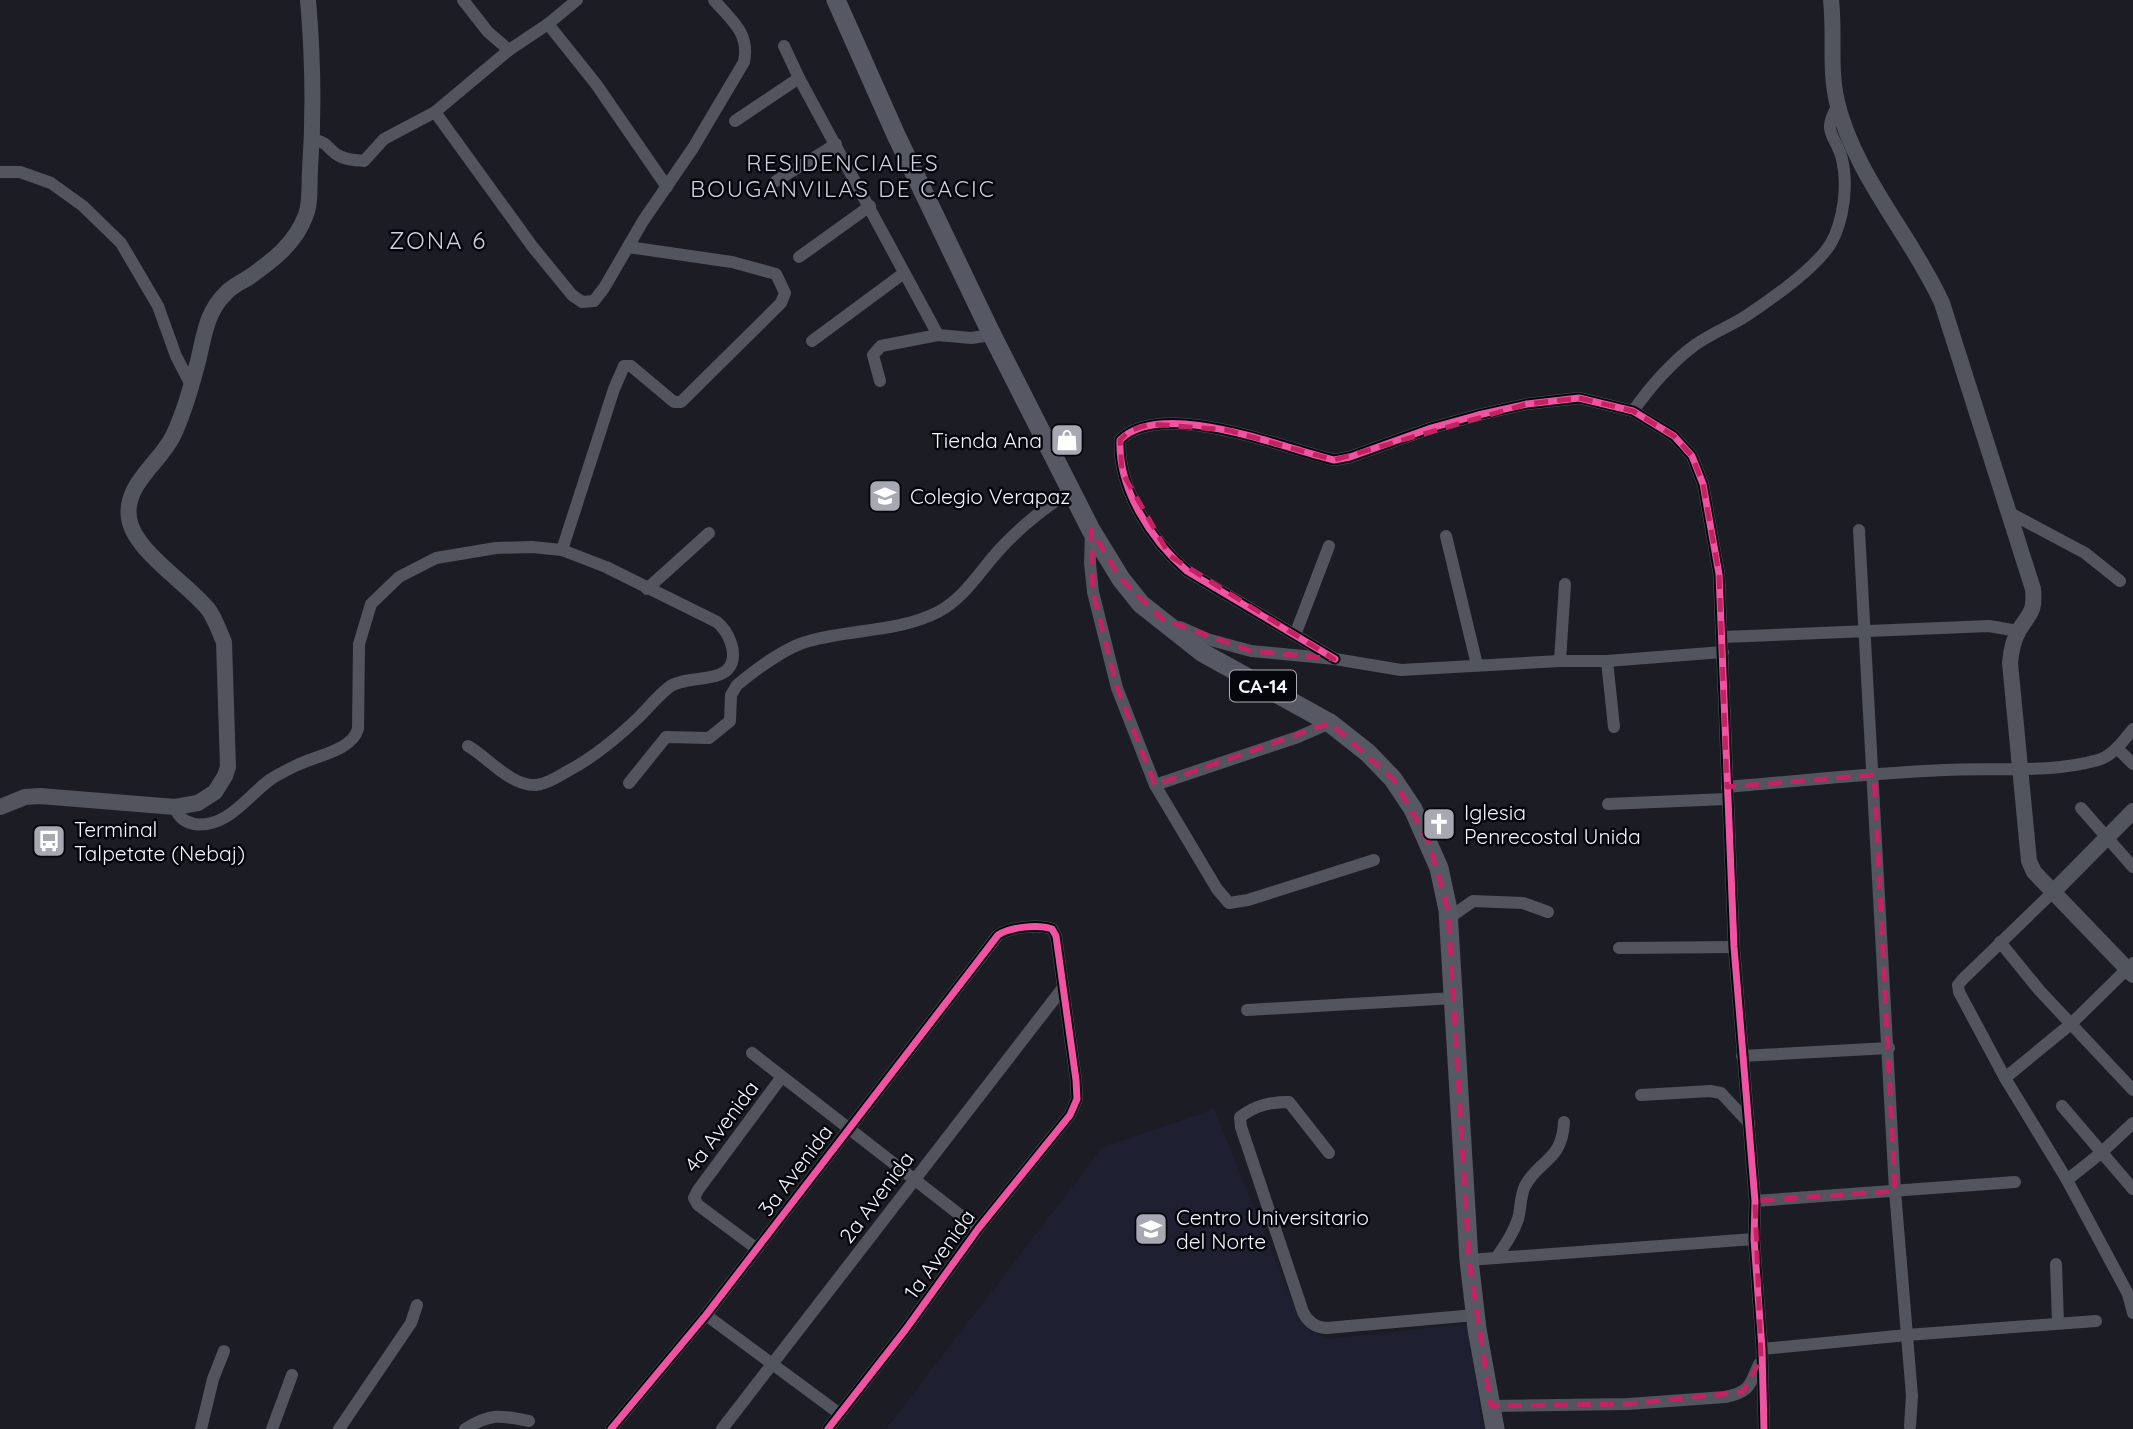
<svg xmlns="http://www.w3.org/2000/svg" width="2133" height="1429" viewBox="0 0 2133 1429" font-family="Quicksand,sans-serif">
  <rect width="100%" height="100%" fill="#1c1d24"/>
  <polygon fill="#1e2032" points="1214,1109 1296,1311 1308,1330 1329,1339 1468,1324 1483,1429 886,1429 1102,1148"/>
  <g fill="none" stroke-linecap="round" stroke-linejoin="round">
    <g stroke="#52545e" stroke-width="12">
      <polyline points="463,0 488,32 509,50"/>
      <polyline points="548,24 596,84 667,187"/>
      <polyline points="784,46 799,78 938,335"/>
      <path d="M435 112 532 246 572 295 582 302 594 301 604 288 643 221 693 148 744 62C750 33 732 21 714 0"/>
      <polyline points="735,121 799,78"/>
      <path d="M312 139C330 144 324 145 336 154 344 160 355 160 364 161L384 139 435 112 509 50 548 24 577 0"/>
      <polyline points="0,172 20,172 51,183 83,206 121,243 158,306 176,356 191,385"/>
      <polyline points="776,181 836,144"/>
      <polyline points="799,257 870,206"/>
      <polyline points="812,341 904,273"/>
      <polyline points="880,381 873,355 881,346 938,335 971,338 992,335"/>
      <path d="M1633 411C1650 387 1668 366 1691 348 1707 335 1729 327 1746 316 1770 300 1817 267 1831 243 1844 220 1848 184 1842 159 1835 133 1821 134 1838 105"/>
      <polyline points="2008,512 2085,553 2120,581"/>
      <polyline points="1859,530 1895,1191 1912,1396 1910,1426"/>
      <polyline points="1091,531 1090,563 1093,592 1117,688 1155,785 1217,889 1229,903 1248,900 1374,860"/>
      <polyline points="1446,536 1477,665"/>
      <polyline points="562,550 614,389 624,366 631,366 674,402 681,402 781,303 785,293 776,274 732,262 628,247"/>
      <polyline points="647,589 709,533"/>
      <polyline points="1180,627 1207,639 1251,651 1335,659 1401,670 1560,661 1607,661 1723,652"/>
      <polyline points="1295,635 1329,546"/>
      <polyline points="1723,637 1989,626 2018,631"/>
      <path d="M1335 659 1187 571C1151 540 1118 489 1120 440 1162 398 1283 448 1334 460L1350 457 1431 428 1478 415 1527 404 1579 398 1633 411 1674 436 1692 456 1703 484 1719 574 1734 947 1755 1201 1754 1239 1762 1349 1764 1429"/>
      <polyline points="1560,661 1565,584"/>
      <polyline points="1607,661 1614,727"/>
      <polyline points="2117,748 2133,764"/>
      <path d="M629 783 666 737 709 738 730 721 731 695 737 685C755 670 786 647 809 641 851 629 899 632 938 612 965 598 981 569 1001 548 1022 525 1045 508 1071 490"/>
      <polyline points="1155,785 1298,737 1330,723"/>
      <path d="M1727 787C1799 781 1872 773 1944 770 1994 767 2049 774 2098 760 2113 756 2123 741 2133 729"/>
      <polyline points="1608,804 1726,799"/>
      <path d="M175 807C178 817 184 822 194 824 227 829 247 796 271 779 279 774 287 770 295 766 314 756 352 751 358 729L359 644 371 604 399 577 436 558 496 548 532 547 562 550 606 567 717 622C728 631 740 655 728 669 717 682 682 676 668 688 657 697 648 708 638 718 616 739 593 758 566 772 558 777 546 784 536 785 510 786 489 758 468 746"/>
      <polyline points="2081,808 2133,867"/>
      <polyline points="2054,891 1963,979 1958,985 1959,992 2005,1078 2067,1180 2128,1294 2133,1313"/>
      <polyline points="1449,918 1473,901 1523,903 1548,912"/>
      <polyline points="2000,942 2040,991 2133,1090"/>
      <polyline points="1619,948 1734,947"/>
      <polyline points="1247,1010 1454,998"/>
      <polyline points="752,1053 978,1229"/>
      <polyline points="1742,1056 1889,1048"/>
      <polyline points="2005,1078 2072,1023 2133,963"/>
      <polyline points="1641,1095 1710,1091 1721,1093 1749,1123"/>
      <polyline points="2062,1106 2133,1189"/>
      <path d="M1329 1153 1289 1102C1270 1102 1256 1105 1240 1117L1241 1127 1303 1312C1308 1322 1316 1328 1327 1328L1475 1315"/>
      <polyline points="2067,1180 2101,1153 2133,1123"/>
      <polyline points="1755,1201 2015,1182"/>
      <polyline points="757,1249 698,1205 694,1198 698,1190 781,1078"/>
      <path d="M1496 1258C1505 1245 1513 1234 1518 1219 1521 1209 1520 1196 1525 1186 1539 1159 1562 1162 1564 1122"/>
      <polyline points="1469,1260 1754,1239"/>
      <polyline points="2056,1264 2058,1323"/>
      <polyline points="706,1315 840,1414"/>
      <polyline points="1762,1349 1907,1335 2096,1321"/>
      <path d="M1491 1406 1628 1404 1725 1397C1750 1392 1750 1385 1759 1364"/>
      <polyline points="201,1429 213,1379 224,1351"/>
      <polyline points="272,1429 292,1375"/>
      <polyline points="339,1429 411,1323 417,1305"/>
      <path d="M465 1429C491 1413 500 1415 529 1421"/>
      <path d="M611 1429 706 1315 998 935C1011 927 1038 924 1052 929L1056 936 1076 1080 1077 1099 1070 1115 978 1229 906 1329 828 1429"/>
      <polyline points="722,1429 1062,989"/>
    </g>
    <g stroke="#52545e" stroke-width="16">
      <path d="M1831 0C1835 34 1829 68 1837 102 1855 176 1911 235 1942 303L2033 589C2035 613 2030 612 2019 630 2013 640 2011 652 2010 663L2029 861 2034 872 2133 975"/>
      <path d="M0 807 25 797 40 796 175 807 198 803 215 792 225 776 228 767 224 642C219 631 215 618 208 609 187 583 133 550 129 518 124 484 160 463 173 436 183 415 191 388 197 365 204 339 205 313 226 293 231 287 241 282 248 278 271 262 295 244 305 217 311 204 309 185 310 170 314 113 313 57 308 0"/>
      <polyline points="2054,891 2133,811"/>
    </g>
    <polyline stroke="#565964" stroke-width="19" points="836,0 896,135 992,335 1091,530 1121,579 1141,604 1203,653 1330,723 1368,753 1393,779 1413,809 1439,868 1448,910 1469,1260 1477,1329 1495,1429"/>
    <defs>
      <g id="cycleway">
        <path d="M1335 659 1187 571C1151 540 1118 489 1120 440 1162 398 1283 448 1334 460L1350 457 1431 428 1478 415 1527 404 1579 398 1633 411 1674 436 1692 456 1703 484 1719 574 1734 947 1755 1201 1754 1239 1762 1349 1764 1429"/>
        <path d="M611 1429 706 1315 998 935C1011 927 1038 924 1052 929L1056 936 1076 1080 1077 1099 1070 1115 978 1229 906 1329 828 1429"/>
      </g>
    </defs>
    <use href="#cycleway" stroke="#05060b" stroke-width="11"/>
    <use href="#cycleway" stroke="#f153a3" stroke-width="7"/>
  </g>
  <path fill="none" stroke="#c42363" stroke-width="5" stroke-dasharray="14 9" stroke-linejoin="round" d="M1579 398 1633 411 1674 436 1692 456 1703 484 1719 574 1727 787 1874 775 1895 1191 1755 1201 1761 1359 1743 1392 1628 1404 1491 1406 1469 1260 1448 910 1428 840 1393 779 1330 723 1155 785 1117 688 1093 592 1091 530 1121 579 1162 619 1251 651 1334 659 1170 556 1122 472 1120 440 1129 431 1150 424 1227 430 1334 460 1527 404Z"/>
  <defs>
    <symbol id="shop-square" viewBox="-11 -11 22 22"><rect x="-9" y="-9" width="18" height="18" rx="4" fill="#a7a9b2" stroke="#05060b"/><path d="M-5-2.5h2.3a2.7 3.5 0 0 1 5.4 0H5L5.5 6h-11ZM-1.5-2.5h3a1.5 2.3 0 0 0-3 0Z" fill="#fff"/></symbol>
    <symbol id="university-square" viewBox="-11 -11 22 22"><rect x="-9" y="-9" width="18" height="18" rx="4" fill="#a7a9b2" stroke="#05060b"/><path d="M0-5L7-2L0 1L-7-2ZM-4 1L0 2.5L4 1V4Q0 6-4 4Z" fill="#fff"/></symbol>
    <symbol id="church-square" viewBox="-11 -11 22 22"><rect x="-9" y="-9" width="18" height="18" rx="4" fill="#a7a9b2" stroke="#05060b"/><path d="M-1.2-6h2.4v3.5h3.3v2.4h-3.3V6h-2.4V-.1h-3.3v-2.4h3.3Z" fill="#fff"/></symbol>
    <symbol id="bus-square" viewBox="-11 -11 22 22"><rect x="-9" y="-9" width="18" height="18" rx="4" fill="#a7a9b2" stroke="#05060b"/><path d="M-5-6H5V4H4V6H2V4H-2V6H-4V4H-5ZM-3.5-4V0h7V-4ZM-3.5 1.2v1.5H-2V1.2ZM2 1.2v1.5H3.5V1.2Z" fill="#fff"/></symbol>
  </defs>
  <g fill-rule="evenodd">
    <use href="#shop-square" x="1048" y="421" width="38" height="38"/>
    <use href="#university-square" x="866" y="477" width="38" height="38"/>
    <use href="#church-square" x="1420" y="805" width="38" height="38"/>
    <use href="#bus-square" x="30" y="822" width="38" height="38"/>
    <use href="#university-square" x="1132" y="1210" width="38" height="38"/>
  </g>
  <g text-anchor="middle" dominant-baseline="central" stroke-width="5" stroke-linejoin="round" paint-order="stroke">
    <rect fill="#05060b" stroke="#abadb5" stroke-width="2" x="1230" y="670.5" width="66" height="31" rx="5"/>
    <g font-size="19" font-weight="bold" fill="#f2f5fe">
      <text x="1263" y="686">CA-14</text>
    </g>
    <g font-size="21" fill="#f2f5fe" stroke="#05060b" text-anchor="start">
      <text x="1042" y="440" text-anchor="end">Tienda Ana</text>
      <text x="910" y="496">Colegio Verapaz</text>
      <text x="1464" y="812">Iglesia<tspan x="1464" dy="24">Penrecostal Unida</tspan></text>
      <text x="74" y="829">Terminal<tspan x="74" dy="24">Talpetate (Nebaj)</tspan></text>
      <text x="1176" y="1217">Centro Universitario<tspan x="1176" dy="24">del Norte</tspan></text>
    </g>
    <g font-size="21" fill="#f2f5fe" stroke="#05060b">
      <text transform="translate(721 1126) rotate(-53)">4a Avenida</text>
      <text transform="translate(795 1170) rotate(-53)">3a Avenida</text>
      <text transform="translate(876 1197) rotate(-53)">2a Avenida</text>
      <text transform="translate(939 1254) rotate(-54)">1a Avenida</text>
    </g>
    <g font-size="23" letter-spacing="2" fill="#ccd0e1" stroke="#05060b">
      <text x="843" y="162">RESIDENCIALES<tspan x="843" dy="26">BOUGANVILAS DE CACIC</tspan></text>
    </g>
    <g font-size="24" letter-spacing="2" fill="#ccd0e1" stroke="#05060b">
      <text x="438" y="240">ZONA 6</text>
    </g>
  </g>
</svg>
